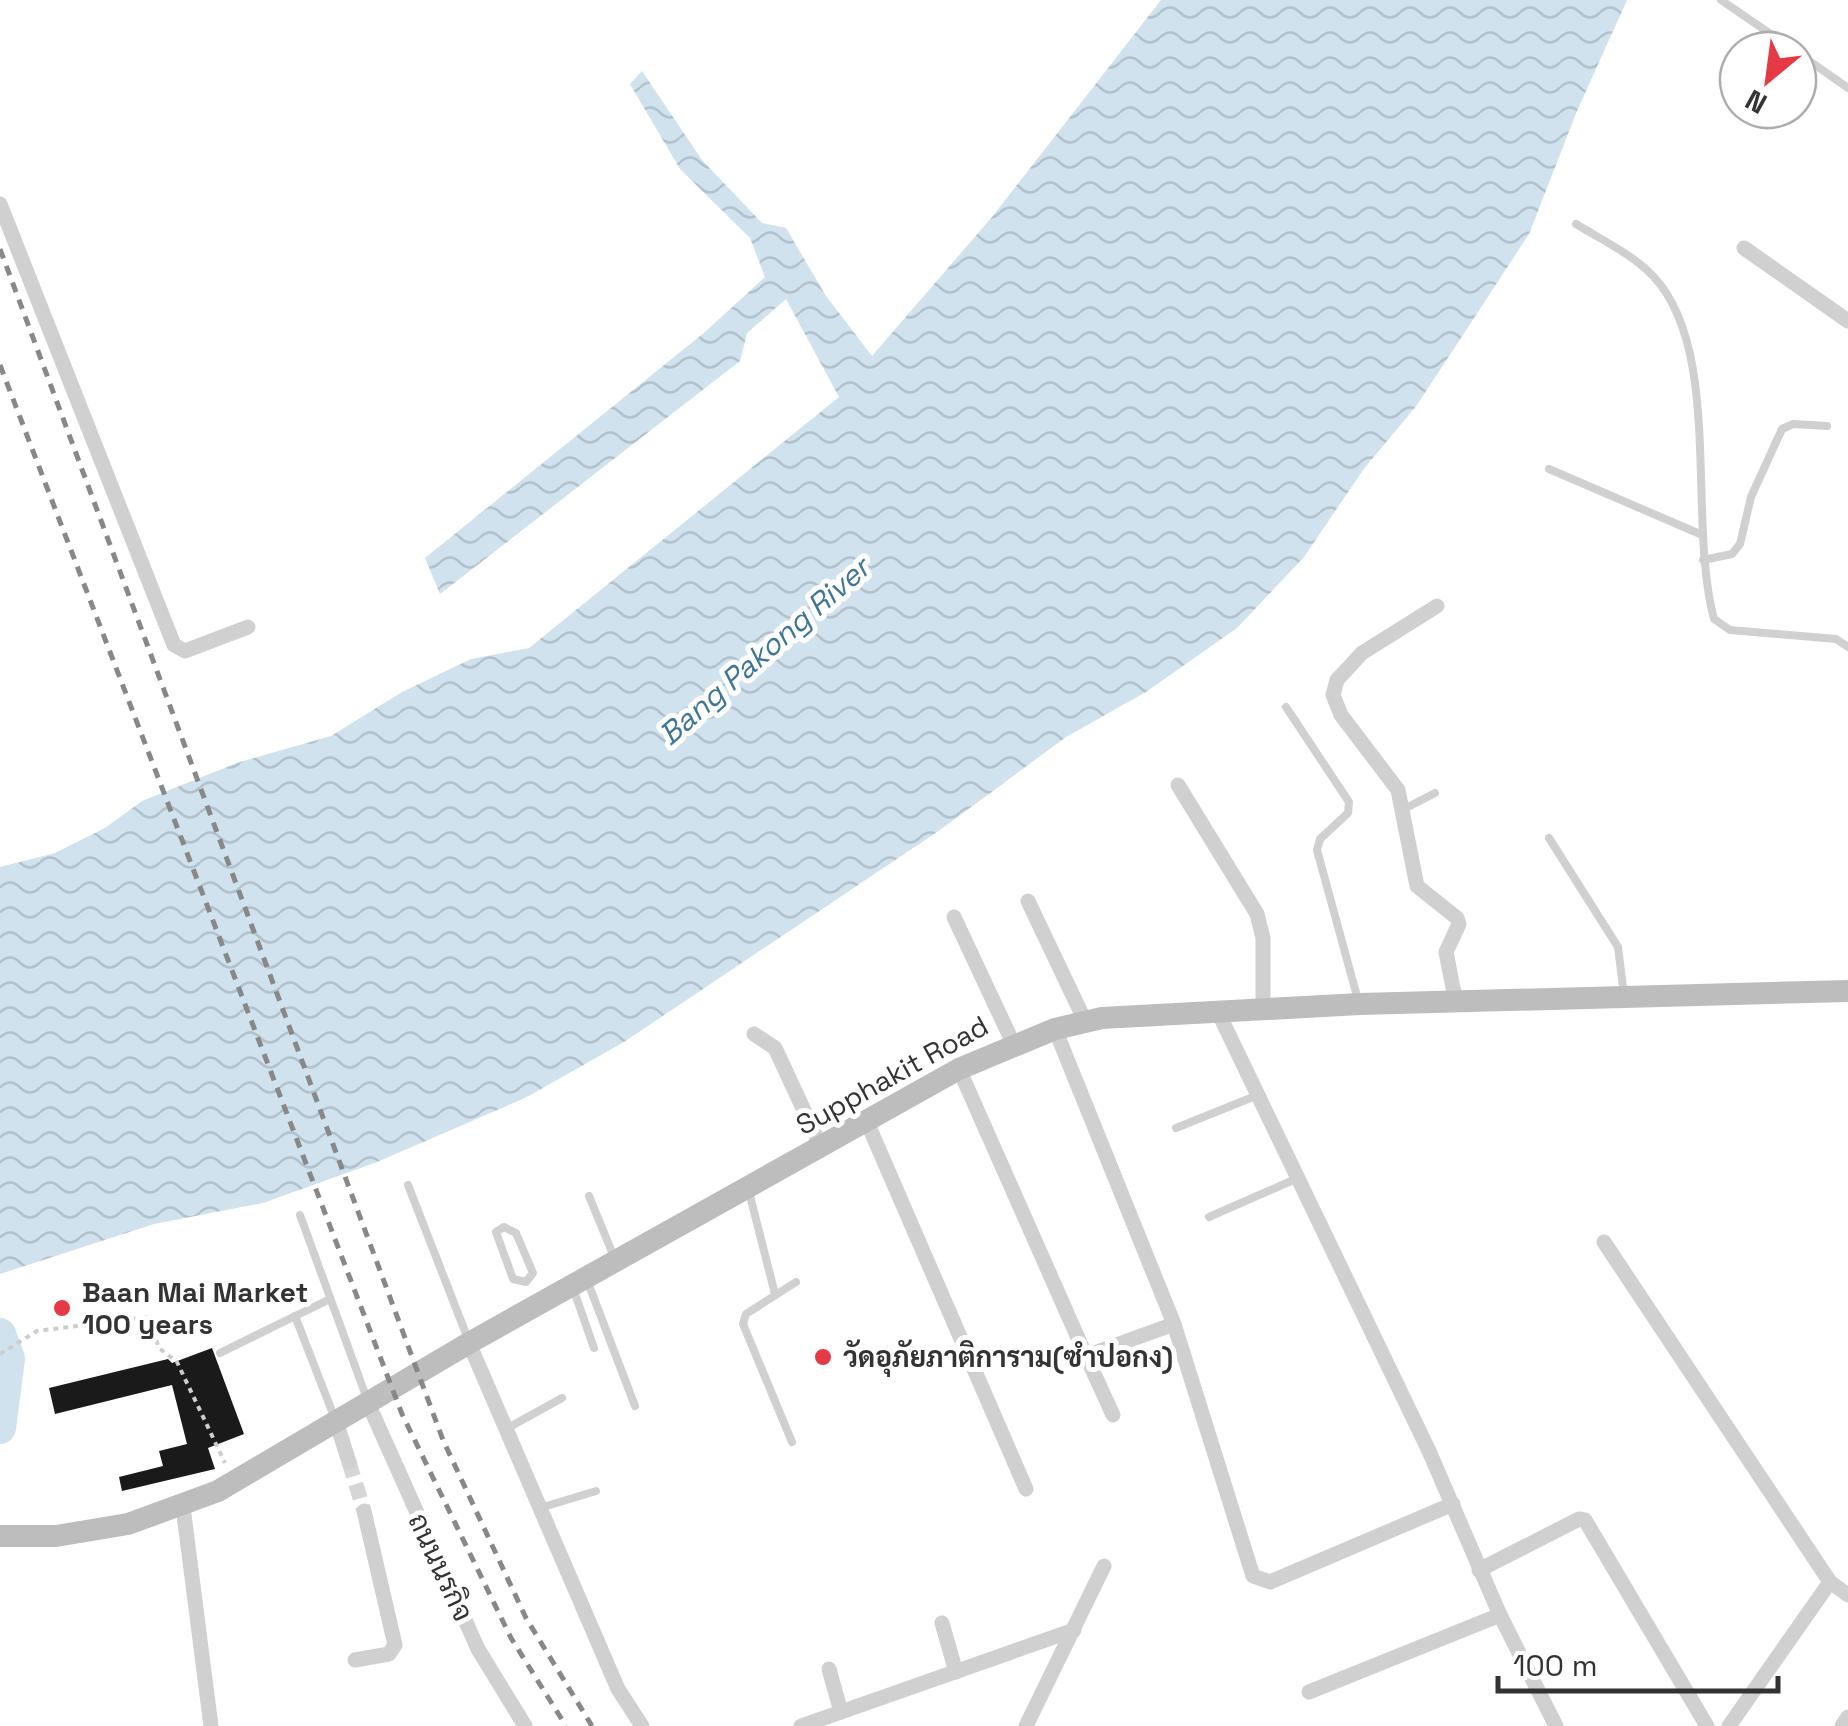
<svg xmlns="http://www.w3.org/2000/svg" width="1848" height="1726" viewBox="0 0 1848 1726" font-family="'Space Grotesk',Sarabun,sans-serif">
  <defs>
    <pattern id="water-waves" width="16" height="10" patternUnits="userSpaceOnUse" patternTransform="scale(2.5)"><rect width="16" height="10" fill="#cfe2ee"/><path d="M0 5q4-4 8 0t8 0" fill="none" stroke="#b2c2cd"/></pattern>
  </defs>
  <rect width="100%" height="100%" fill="#fff"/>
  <polygon fill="url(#water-waves)" points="1161,0 1627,0 1577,111 1529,234 1417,405 1363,470 1304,557 1237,628 1146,692 1066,737 940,830 624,1042 525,1098 377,1162 263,1203 154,1224 0,1274 0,867 55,853 105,828 142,801 237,763 331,736 402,692 471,659 529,648 839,397 786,299 747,333 740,361 440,594 425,558 705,332 765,277 750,238 680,169 630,84 642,71 702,160 762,223 786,228 826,296 872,356 992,217"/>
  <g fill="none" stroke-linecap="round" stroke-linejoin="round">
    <polyline stroke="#cfe2ee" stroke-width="32" points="0,1334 9,1359 0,1428"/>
  </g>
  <polygon fill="#1a1a1a" points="212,1348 244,1434 208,1448 215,1469 122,1491 119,1477 163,1466 159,1451 187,1444 172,1385 55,1414 49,1388 168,1359 172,1363"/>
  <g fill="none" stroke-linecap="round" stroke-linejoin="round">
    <polyline stroke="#d6d6d6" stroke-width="15" stroke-dasharray="15 8" stroke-linecap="butt" points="349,1462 364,1511"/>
    <polyline stroke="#cdcdcd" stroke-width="4" stroke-dasharray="5 5" stroke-linecap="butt" points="0,1354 37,1331 148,1317 159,1348 177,1362 225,1463"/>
    <g stroke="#d0d0d0" stroke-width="8">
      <polyline points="1721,0 1794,50"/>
      <polyline points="1764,50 1772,35"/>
      <polyline points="1798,53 1848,88"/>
      <polyline points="1725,77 1738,83"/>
      <path d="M1576 224C1602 240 1632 254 1653 276 1723 350 1687 519 1714 619L1730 630 1836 639 1848 647"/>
      <polyline points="1549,469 1700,534"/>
      <polyline points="1703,560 1732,554 1740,544 1751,497 1782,429 1793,424 1827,426"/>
      <polyline points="1286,707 1349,802 1348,813 1320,839 1317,850 1358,1000"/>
      <polyline points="1404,809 1435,793"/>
      <polyline points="1549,838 1618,947 1624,995"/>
      <polyline points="1176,1128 1258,1095"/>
      <polyline points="408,1185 468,1339"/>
      <polyline points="749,1192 775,1294"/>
      <polyline points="589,1196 614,1257"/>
      <polyline points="300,1215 367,1399"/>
      <polyline points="1209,1217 1298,1178"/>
      <polygon points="504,1227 516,1233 533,1273 526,1282 513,1279 496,1232"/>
      <polyline points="587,1280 635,1406"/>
      <polyline points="574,1291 594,1348"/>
      <polyline points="295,1316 335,1419"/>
      <polyline points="220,1353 330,1299"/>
      <polyline points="506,1429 562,1398"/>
      <polyline points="792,1442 743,1324 746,1314 796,1282"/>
      <polyline points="540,1508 596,1491"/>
    </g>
    <g stroke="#d0d0d0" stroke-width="15">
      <polyline points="0,204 174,645 185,651 248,627"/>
      <polyline points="1744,248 1848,321"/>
      <polyline points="1437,606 1362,653 1337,680 1333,695 1341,715 1398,790 1417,886 1457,918 1459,924 1446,952 1456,1003"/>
      <polyline points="1178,785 1257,914 1263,938 1263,1010"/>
      <polyline points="1028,901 1085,1021"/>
      <polyline points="954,917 1013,1043"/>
      <polyline points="1218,1012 1429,1451 1500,1615 1556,1726"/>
      <polyline points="1055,1029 1174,1324 1253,1576 1270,1582 1453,1504"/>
      <polyline points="754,1034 775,1048 821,1147"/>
      <polyline points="959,1069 1086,1356"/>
      <polyline points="867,1122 1026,1489"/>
      <polyline points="1604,1242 1830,1582 1848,1595"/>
      <polyline points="469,1343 618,1689 642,1726"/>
      <polyline points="368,1403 478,1649 525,1726"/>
      <polyline points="1113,1415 1086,1356 1174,1324"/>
      <polyline points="336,1421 349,1462"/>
      <polyline points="183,1507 211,1726"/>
      <polyline points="1479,1570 1579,1519 1585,1520 1707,1726"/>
      <polyline points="942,1623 956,1672"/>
      <polyline points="355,1660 389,1654 395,1645 364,1511"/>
      <polyline points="829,1669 841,1712"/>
      <polyline points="1309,1692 1500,1615"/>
      <polyline points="801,1726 1074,1630"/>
      <polyline points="1026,1726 1104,1566"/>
      <polyline points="1729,1726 1830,1582"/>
      <polyline points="1842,1726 1848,1717"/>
    </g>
    <polyline stroke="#bdbdbd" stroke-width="22" points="0,1536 56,1536 128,1524 218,1491 469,1343 959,1069 1055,1029 1102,1018 1360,1004 1848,991"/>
    <g stroke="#888" stroke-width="5" stroke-dasharray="10 8" stroke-linecap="butt">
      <polyline points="0,249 443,1440 526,1618 592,1726"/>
      <polyline points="0,365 402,1414 511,1638 566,1726"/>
    </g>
  </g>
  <g fill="#e63946" stroke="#fff" stroke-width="4">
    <circle cx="62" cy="1308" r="10"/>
    <circle cx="823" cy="1357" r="10"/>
  </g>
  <g text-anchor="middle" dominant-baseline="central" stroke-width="10" stroke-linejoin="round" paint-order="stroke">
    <g font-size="28" fill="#333" stroke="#fff">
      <text transform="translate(892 1075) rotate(-29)">Supphakit Road</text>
      <text transform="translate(441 1567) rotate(65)">ถนนนรกิจ</text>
    </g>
    <g font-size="28" font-weight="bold" fill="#333" stroke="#fff" text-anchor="start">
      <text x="82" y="1292">Baan Mai Market<tspan x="82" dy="32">100 years</tspan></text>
      <text x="843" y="1357">วัดอุภัยภาติการาม(ซำปอกง)</text>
    </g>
    <g font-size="30" font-style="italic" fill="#3f7597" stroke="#fff">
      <text transform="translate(764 651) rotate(-41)">Bang Pakong River</text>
    </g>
  </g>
  <g transform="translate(1768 80) rotate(209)"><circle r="48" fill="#ffffff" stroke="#adadad" stroke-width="2.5"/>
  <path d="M0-8L18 38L0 25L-18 38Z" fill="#e63946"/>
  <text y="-15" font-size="28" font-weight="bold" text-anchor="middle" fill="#333333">N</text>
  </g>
  <path d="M1498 1676v15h280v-15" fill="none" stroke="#333333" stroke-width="5"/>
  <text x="1513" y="1676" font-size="30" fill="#333333" stroke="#ffffff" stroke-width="8" paint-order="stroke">100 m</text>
</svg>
